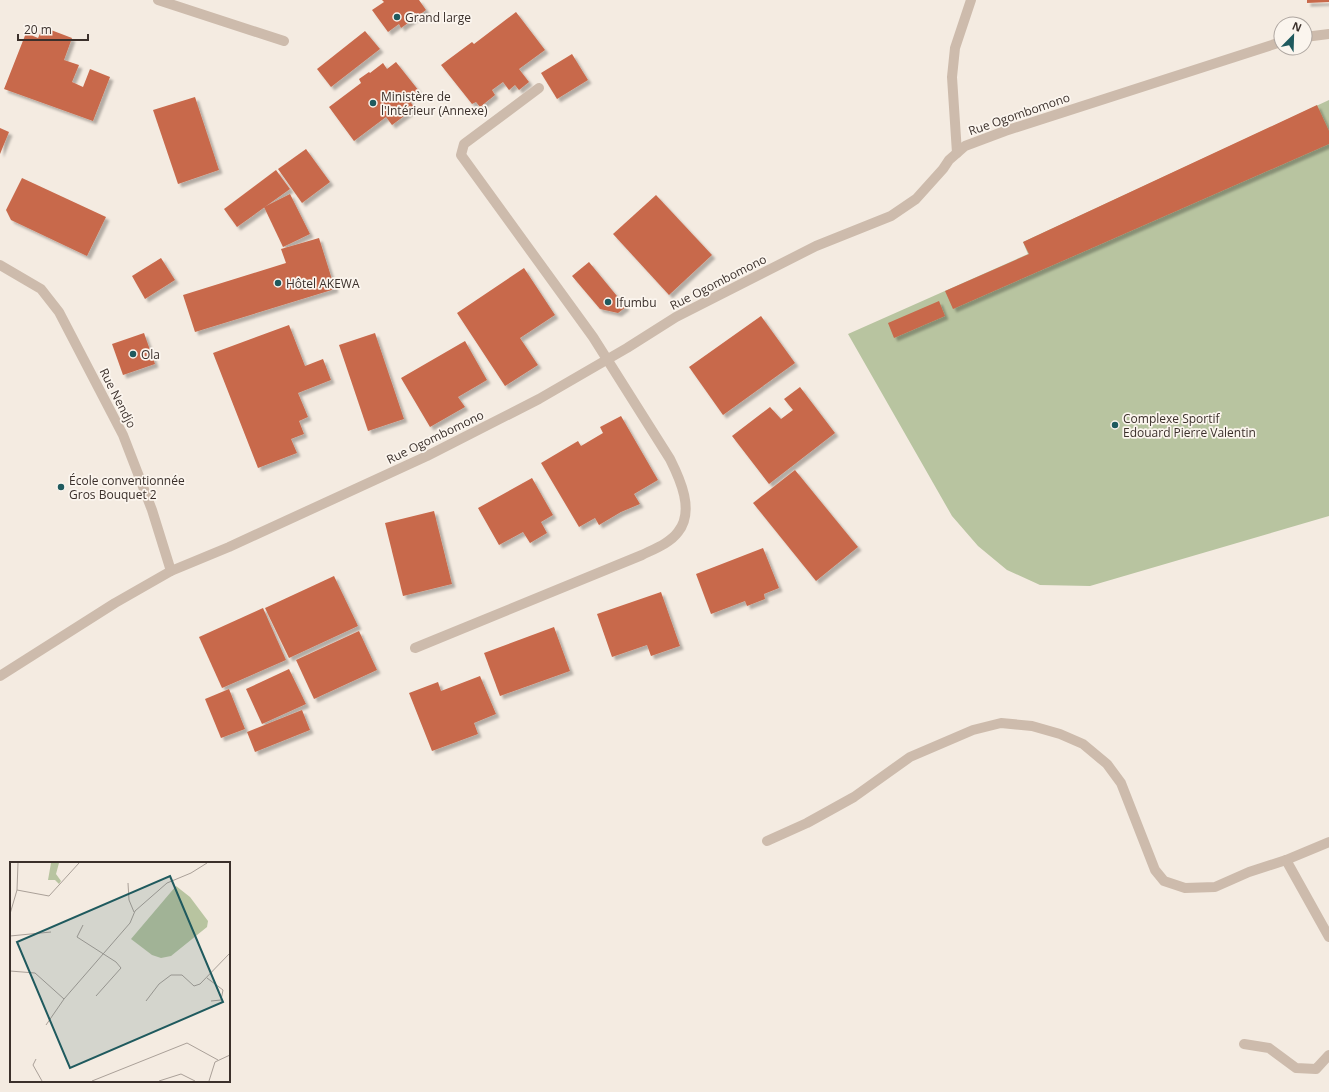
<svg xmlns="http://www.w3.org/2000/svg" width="1329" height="1092" viewBox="0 0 1329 1092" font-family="'Open Sans',sans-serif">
  <defs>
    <filter id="shadow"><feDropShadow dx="3.5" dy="3.5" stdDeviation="1" flood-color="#0004"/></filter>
  </defs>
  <rect width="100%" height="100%" fill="#f4ebe1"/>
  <polygon fill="#b8c4a0" points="1329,100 1329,516 1090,586 1040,585 1007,570 978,546 952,516 848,334 1028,254 1023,242"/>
  <g fill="#c8694b" filter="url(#shadow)">
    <polygon points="382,0 419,0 426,10 401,28 399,24 388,32 372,10 384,2"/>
    <polygon points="1307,0 1329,0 1329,2 1307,3"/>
    <polygon points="516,12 545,50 519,69 529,82 519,90 515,85 509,90 503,82 492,90 495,95 480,107 476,102 472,104 441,65 472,42 474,44"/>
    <polygon points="43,27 72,38 64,60 79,65 72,82 83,87 90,69 110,77 93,121 4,89 26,33 38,38"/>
    <polygon points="365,31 380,49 331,87 317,69"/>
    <polygon points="572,54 588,80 557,99 541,73"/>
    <polygon points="396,62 419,91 408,99 415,108 392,125 386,117 354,141 329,107 361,83 359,79 369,72 370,73 383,63 387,69"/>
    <polygon points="195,97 219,170 178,184 153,110"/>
    <polygon points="1317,105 1329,131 1329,144 953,309 945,291 1029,254 1023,242"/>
    <polygon points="0,128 9,132 0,154"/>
    <polygon points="306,149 330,182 302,203 278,169"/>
    <polygon points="276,170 290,189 237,227 224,209"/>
    <polygon points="22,178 106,217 87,256 11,220 6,210"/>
    <polygon points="290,194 310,234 283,247 264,207"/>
    <polygon points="656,195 712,255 669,295 613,234"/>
    <polygon points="319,238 335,289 195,332 183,295 286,263 281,249"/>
    <polygon points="161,258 175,280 145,299 132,276"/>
    <polygon points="589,262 626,307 618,313 600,309 572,276"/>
    <polygon points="524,268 555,315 520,338 538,365 505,386 457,313"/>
    <polygon points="939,301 945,316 894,338 888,323"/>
    <polygon points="761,316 795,363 723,415 689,367"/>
    <polygon points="289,325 305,366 323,359 331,380 298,393 308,417 299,421 304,434 291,439 297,453 258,468 213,353"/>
    <polygon points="144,333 155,364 123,375 112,344"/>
    <polygon points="375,333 404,419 368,431 339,345"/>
    <polygon points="465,341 487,380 458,397 465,407 430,427 401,378"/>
    <polygon points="800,387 835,433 769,484 732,436 770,407 781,419 793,410 784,399"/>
    <polygon points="621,416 658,480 634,494 640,504 621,512 599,525 595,518 579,527 541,463 578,441 581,446 603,433 600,427"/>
    <polygon points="795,470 858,547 816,581 753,503"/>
    <polygon points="532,478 553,515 541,522 547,533 530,543 523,532 499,545 478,508"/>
    <polygon points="434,511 452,584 403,596 385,523"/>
    <polygon points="763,548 779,588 764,594 765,599 747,606 745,601 711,614 696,574"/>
    <polygon points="334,576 358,626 289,658 265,608"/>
    <polygon points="661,592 680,646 651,656 647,645 612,657 597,614"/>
    <polygon points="263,608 286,660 222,688 199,637"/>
    <polygon points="554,627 570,671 500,696 484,653"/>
    <polygon points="359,631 377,670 314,699 296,660"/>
    <polygon points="289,669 306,704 262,724 246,689"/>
    <polygon points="480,676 496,714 474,723 478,734 432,751 409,693 438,682 441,691"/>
    <polygon points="229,689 245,729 221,738 205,699"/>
    <polygon points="302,710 310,730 255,752 247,732"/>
  </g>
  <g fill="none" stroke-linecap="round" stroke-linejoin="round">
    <g stroke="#cdbbac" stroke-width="10">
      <polyline points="158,0 284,41"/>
      <polyline points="1305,37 1329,34"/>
      <polyline points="957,153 952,77 955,48 971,0"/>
      <polyline points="0,265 41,289 59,312 123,435 152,510 171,571"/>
      <path d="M415 648 642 555C654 549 670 543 678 532 695 511 680 479 670 459L593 337 461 155 464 144 539 88"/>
      <polyline points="0,676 115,603 171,571 229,547 427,456 539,399 627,348 676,317 816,246 891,216 916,199 943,169 949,160 965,146 1005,131 1281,42"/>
      <polyline points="767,841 807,823 854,797 910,757 973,730 1001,723 1032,726 1060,734 1083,744 1107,764 1121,783 1155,870 1164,881 1185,888 1215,887 1249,872 1286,860 1329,842"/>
      <polyline points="1286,860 1329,937"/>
      <polyline points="1244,1044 1269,1048 1296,1068 1316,1069 1329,1055"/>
    </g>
  </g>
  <g fill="#1f5a5e" stroke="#fbf5ee" stroke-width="1.5">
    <circle cx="397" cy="17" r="4"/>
    <circle cx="373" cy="103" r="4"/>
    <circle cx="278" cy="283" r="4"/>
    <circle cx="608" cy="302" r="4"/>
    <circle cx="133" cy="354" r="4"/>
    <circle cx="1115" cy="425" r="4"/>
    <circle cx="61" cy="487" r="4"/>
  </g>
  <g text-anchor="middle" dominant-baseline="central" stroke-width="3.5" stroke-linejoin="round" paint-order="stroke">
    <g font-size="12" fill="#3b302b" stroke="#fbf5ee" text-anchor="start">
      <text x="405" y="17">Grand large</text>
      <text x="381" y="96">Ministère de<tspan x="381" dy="14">l'Intérieur (Annexe)</tspan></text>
      <text x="286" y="283">Hôtel AKEWA</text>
      <text x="616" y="302">Ifumbu</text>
      <text x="141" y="354">Ola</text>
      <text x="1123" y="418">Complexe Sportif<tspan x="1123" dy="14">Edouard Pierre Valentin</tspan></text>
      <text x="69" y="480">École conventionnée<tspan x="69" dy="14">Gros Bouquet 2</tspan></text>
    </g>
    <g font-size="12" fill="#3b302b" stroke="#fbf5ee">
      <text transform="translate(1019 114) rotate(-19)">Rue Ogombomono</text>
      <text transform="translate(718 282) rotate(-27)">Rue Ogombomono</text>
      <text transform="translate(118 398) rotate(63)">Rue Nendjo</text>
      <text transform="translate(435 437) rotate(-26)">Rue Ogombomono</text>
    </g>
  </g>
  <g transform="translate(10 862)">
    <rect width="220" height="220" fill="#f4ebe1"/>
    <path d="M41 1H49L46 12 51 19 49 22 45 18H38ZM166 24 180 35 198 59 197 65 161 94 151 96 142 93 121 77Z" fill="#b8c4a0"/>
    <path fill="none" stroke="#aaa098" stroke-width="1" d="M118 21 119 38 124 50M7 28 39 34 69 1M0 52 7 28 8 1M73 63 67 75 106 100 111 106 86 134M0 74 41 70M0 109 25 111 54 137M197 116 213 128 211 138 201 139M136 139 149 122 161 113H172L184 124 190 122 220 91M36 163 54 137 120 61 125 49 157 21 181 11 197 1M26 197 23 203 32 219M82 219 177 181 208 198M149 219 171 212 185 219M199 219 205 200 220 193"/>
    <path fill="#1f5a5e" fill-opacity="0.15" stroke="#1f5a5e" stroke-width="2" d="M160 14 213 140 60 206 7 80Z"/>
    <rect width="220" height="220" fill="none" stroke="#3b302b" stroke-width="2"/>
  </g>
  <g transform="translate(1293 36) rotate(23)"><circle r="19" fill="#fbf5ee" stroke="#aea6a0"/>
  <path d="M0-3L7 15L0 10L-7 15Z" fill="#1f5a5e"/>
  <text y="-6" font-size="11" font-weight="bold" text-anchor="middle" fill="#3b302b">N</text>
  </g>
  <path d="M18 34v6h70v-6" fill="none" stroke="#3b302b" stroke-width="2"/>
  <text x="24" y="34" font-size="12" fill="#3b302b" stroke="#fbf5ee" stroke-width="3" paint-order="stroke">20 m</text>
</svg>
